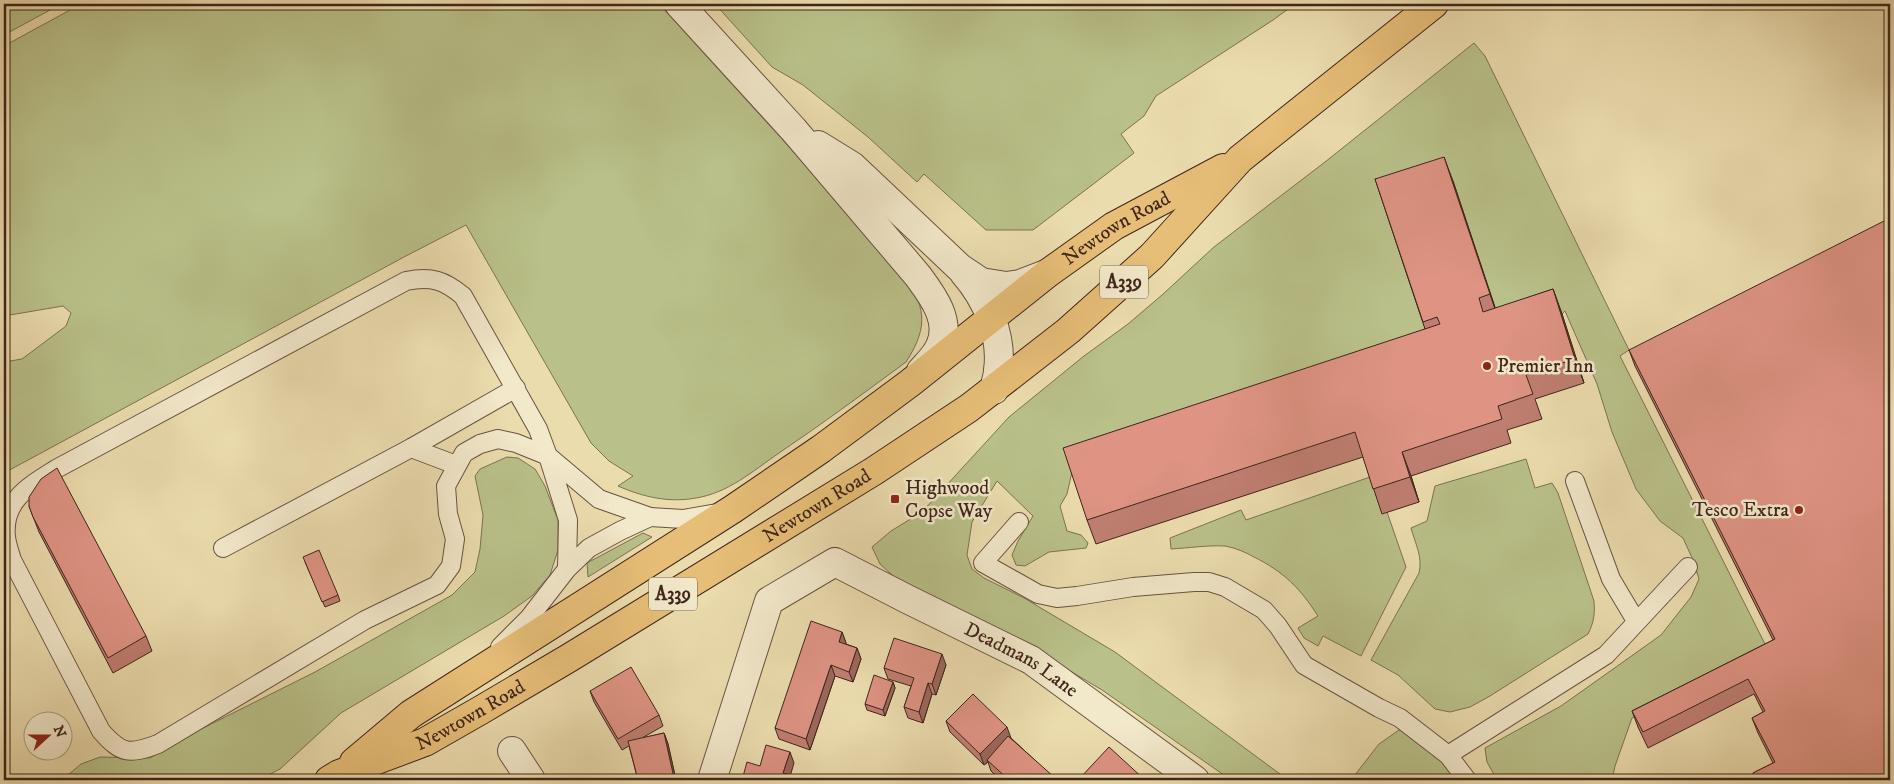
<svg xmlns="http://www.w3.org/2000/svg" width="1894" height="784" viewBox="0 0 1894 784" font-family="'IM FELL DW Pica',serif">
  <rect width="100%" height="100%" fill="#ebdcae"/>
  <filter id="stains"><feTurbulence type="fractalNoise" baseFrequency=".004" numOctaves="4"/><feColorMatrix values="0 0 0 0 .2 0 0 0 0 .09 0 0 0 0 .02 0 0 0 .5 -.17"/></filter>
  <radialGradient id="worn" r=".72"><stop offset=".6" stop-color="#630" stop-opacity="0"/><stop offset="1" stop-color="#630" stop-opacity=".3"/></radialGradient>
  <g fill="#b9c089" stroke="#7c7252">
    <polygon points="4,4 61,4 4,35"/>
    <path d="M81 4H659L902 271C925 306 930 325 906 362 864 393 822 424 779 453 753 471 728 493 696 498 669 503 643 497 618 486L633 476 609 461 591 443 466 225 404 257 4 473V362L22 359 66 326 71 313 63 306 4 316V46Z"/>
    <polygon points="715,4 1295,4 1273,20 1156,96 1144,116 1121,134 1134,153 1033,230 986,230 924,174 917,182 868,137 803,85 772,67"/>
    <polygon points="1474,43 1485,56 1629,350 1620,356 1767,648 1632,718 1615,766 1612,780 1497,780 1487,762 1485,748 1561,706 1661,635 1691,597 1699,579 1693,560 1683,538 1660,521 1636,489 1612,432 1597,384 1565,311 1562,314 1431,346 1072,472 1067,494 1060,506 1067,531 1081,535 1088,543 1086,548 1049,552 1025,566 1016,565 1012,555 1018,541 1033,516 997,481 972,522 967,555 972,569 984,578 1024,598 1115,652 1288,780 1231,780 1102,690 1017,639 902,584 880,564 872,547 891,531 922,512 1009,417 1084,356 1128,324 1162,295 1214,247 1325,162"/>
    <polygon points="507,457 518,458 535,469 545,486 558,520 558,550 550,575 532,596 504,616 341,713 280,769 259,780 62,780 81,764 100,757 150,758 201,729 315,672 452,595 475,572 480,549 483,515 475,476 480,469"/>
    <path d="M1526 459 1535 488 1552 483 1558 493 1594 601C1595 614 1594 622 1588 634L1490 696 1470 707 1450 712 1435 709 1398 675 1371 660 1419 573C1423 557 1415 543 1411 528L1427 521 1435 486Z"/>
    <path d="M1370 477 1382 513 1387 512 1406 567 1361 656 1323 636 1318 646 1304 638 1298 628 1318 616C1300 588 1284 572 1254 557 1245 552 1236 548 1225 546 1208 545 1189 548 1171 549L1170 538 1241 510 1246 520Z"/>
    <polygon points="643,533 652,537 588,577 587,563"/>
    <polygon points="1399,730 1417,734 1441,758 1457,780 1351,780 1379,744"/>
  </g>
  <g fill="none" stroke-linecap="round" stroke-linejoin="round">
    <defs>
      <g id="lane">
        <polyline points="411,448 456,465"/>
        <polyline points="1575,481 1611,579 1636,621"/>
        <polyline points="1019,522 983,563 1038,594 1057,598 1077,596 1133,587 1194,582 1209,582 1225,587 1264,610 1278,626 1304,665 1379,708 1400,718 1448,755 1467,780"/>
        <polyline points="223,548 411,448 516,388"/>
        <path d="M567 569 568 520 548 456 538 429 463 296C444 280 431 276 406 281L56 469C29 486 2 501 6 537 7 545 10 553 12 560L101 731C121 754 129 755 158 744L365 620 437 585 451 566 455 539 448 514 446 486 464 453 480 444 498 439 516 443 548 456 599 499 650 517 683 519 717 513"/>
        <polyline points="500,647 529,618 567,569 589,548 620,531 650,517"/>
        <polyline points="1448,755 1606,655 1688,567"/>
      </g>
      <g id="street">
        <path d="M679 4 793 129 918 276C932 295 952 321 940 346 936 356 928 363 921 371"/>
        <polyline points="818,145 852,166 960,268 981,282 1006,286 1020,284 1046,274"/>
        <path d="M964 273C986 298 1003 336 998 370 998 377 995 383 994 390"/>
        <polyline points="512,751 531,780"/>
        <path id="s1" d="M712 780 769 601 835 562 907 599 1031 660 1195 780"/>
      </g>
      <g id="highway">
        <path id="s2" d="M354 762 411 714 733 509 821 449 910 383 1048 273 1114 226 1223 168"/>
        <path id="s3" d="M329 780 339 774 425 742 481 710 569 658 874 471 969 408 1068 331 1152 256 1240 159 1434 4"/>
      </g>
    </defs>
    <use href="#lane" stroke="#6a5340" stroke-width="20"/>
    <use href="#street" stroke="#6a5340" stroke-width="30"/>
    <use href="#highway" stroke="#3f251b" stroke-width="30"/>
    <use href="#lane" stroke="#f2e8ca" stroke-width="18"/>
    <use href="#street" stroke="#f2e8ca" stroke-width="28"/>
    <use href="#highway" stroke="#e6be77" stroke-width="28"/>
  </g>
  <g fill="#bf7e71" stroke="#3f251b">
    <polygon points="1375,179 1453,181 1495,309 1553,289 1562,314 1584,383 1535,399 1542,419 1507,430 1511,443 1411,476 1419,502 1382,514 1363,457 1096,544 1087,520 1425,329"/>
    <polygon points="1629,350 1890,780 1755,780 1753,773 1773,763 1758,733 1752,718 1763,712 1754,694 1648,748 1638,727 1632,711 1773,640 1635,366"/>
    <polygon points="29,506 146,636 152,651 113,673 39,532"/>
    <polygon points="305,562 338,595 340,601 325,607"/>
    <polygon points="842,632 846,643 846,644 857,648 861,659 853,682 835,676 810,750 779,739 775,728"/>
    <polygon points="946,665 936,695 932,694 923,723 908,718 904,707 911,686 888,679 884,668"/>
    <polygon points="893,682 895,688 885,716 867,710 865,704"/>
    <polygon points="590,691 659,715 663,726 642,738 664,733 668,744 676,780 638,780 629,746 622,750 594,702"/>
    <polygon points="946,721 1011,738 1056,780 1001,780 991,771 988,762 984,765 950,732"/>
  </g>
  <g fill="#9b675c" stroke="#3f251b">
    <polygon points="1444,157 1453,181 1499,319 1490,294"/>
    <polygon points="1553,289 1562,314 1584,383 1575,359"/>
    <polygon points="1402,452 1411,476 1419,502 1410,477"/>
    <polygon points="842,632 846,643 843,653 839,642"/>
    <polygon points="857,648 861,659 853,682 849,672"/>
    <polygon points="942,654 946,665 936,695 932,684"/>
    <polygon points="831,665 835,676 810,750 806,739"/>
    <polygon points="893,682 895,688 885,716 883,710"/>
    <polygon points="928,683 932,694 923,723 919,712"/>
    <polygon points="1007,727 1011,738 987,760 988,762 984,765 980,754"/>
    <polygon points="664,733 668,744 676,780 675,780 674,778"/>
    <polygon points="790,752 794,763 789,780 783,773"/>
  </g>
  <g fill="#de9383" stroke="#3f251b">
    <polygon points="1444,157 1490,294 1479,298 1483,312 1553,289 1575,359 1526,375 1533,394 1498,406 1502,419 1402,452 1410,477 1373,489 1355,432 1087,520 1063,448 1440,324 1437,317 1423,322 1375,179"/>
    <polygon points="1890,218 1890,780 1756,780 1753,773 1775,762 1752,718 1765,711 1748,679 1643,732 1632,711 1775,639 1629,350"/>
    <polygon points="57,468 146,636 108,658 33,517 29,506 29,497 41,479"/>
    <polygon points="319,550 338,595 322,602 303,557"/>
    <polygon points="811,621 842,632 839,642 857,648 849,672 831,665 806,739 775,728"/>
    <polygon points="894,638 942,654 932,684 928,683 919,712 904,707 914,678 884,668"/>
    <polygon points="631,667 659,715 618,739 590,691"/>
    <polygon points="874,675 893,682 883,710 865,704"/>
    <polygon points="973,694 1007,727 980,754 946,721"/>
    <polygon points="664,733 674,778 664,780 638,780 628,741"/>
    <polygon points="1008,736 1054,777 1052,780 1009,780 987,760"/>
    <polygon points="766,745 790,752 783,773 794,776 792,780 742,780 747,762 760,766"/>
    <polygon points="1109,747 1145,780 1085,780 1081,777"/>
  </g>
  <g fill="#8f2418" stroke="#f2e8ca" stroke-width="2">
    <circle cx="1487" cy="366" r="5"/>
    <rect x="890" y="494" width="10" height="10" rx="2.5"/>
    <circle cx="1799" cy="510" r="5"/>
  </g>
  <g text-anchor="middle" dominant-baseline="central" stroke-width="5" stroke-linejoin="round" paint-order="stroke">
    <g fill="#f2e8ca" stroke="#756050" stroke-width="1">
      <rect x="1100" y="265.5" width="48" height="33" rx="4"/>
      <rect x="649" y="577.5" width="48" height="33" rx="4"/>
    </g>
    <g font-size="19" font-weight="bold" fill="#3f251b">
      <text x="1124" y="282">A339</text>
      <text x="673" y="594">A339</text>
    </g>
    <g font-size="20" fill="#3f251b" stroke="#f2e8ca">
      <text stroke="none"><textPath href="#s2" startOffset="932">Newtown Road</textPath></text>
      <text stroke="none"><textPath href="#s3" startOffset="561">Newtown Road</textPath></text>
      <text stroke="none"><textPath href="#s1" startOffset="475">Deadmans Lane</textPath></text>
      <text stroke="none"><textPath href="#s3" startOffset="156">Newtown Road</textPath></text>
    </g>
    <g font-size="20" fill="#3f251b" stroke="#f2e8ca" text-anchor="start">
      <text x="1497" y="366">Premier Inn</text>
      <text x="905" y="488">Highwood<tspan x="905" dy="23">Copse Way</tspan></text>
      <text x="1789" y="510" text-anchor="end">Tesco Extra</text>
    </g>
  </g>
  <rect width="1894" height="784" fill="none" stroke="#ebdcae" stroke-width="20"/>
  <rect x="5" y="5" width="1884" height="774" fill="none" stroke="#3f251b" stroke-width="2.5"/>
  <rect x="10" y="10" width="1874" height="764" fill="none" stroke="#3f251b"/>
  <g transform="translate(48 736) rotate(69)"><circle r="24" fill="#f2e8ca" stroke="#aa9a84"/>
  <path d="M0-4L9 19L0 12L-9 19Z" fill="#8f2418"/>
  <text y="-8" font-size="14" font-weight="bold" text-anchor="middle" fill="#3f251b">N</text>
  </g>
  <rect width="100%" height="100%" filter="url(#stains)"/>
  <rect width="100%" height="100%" fill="url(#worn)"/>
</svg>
